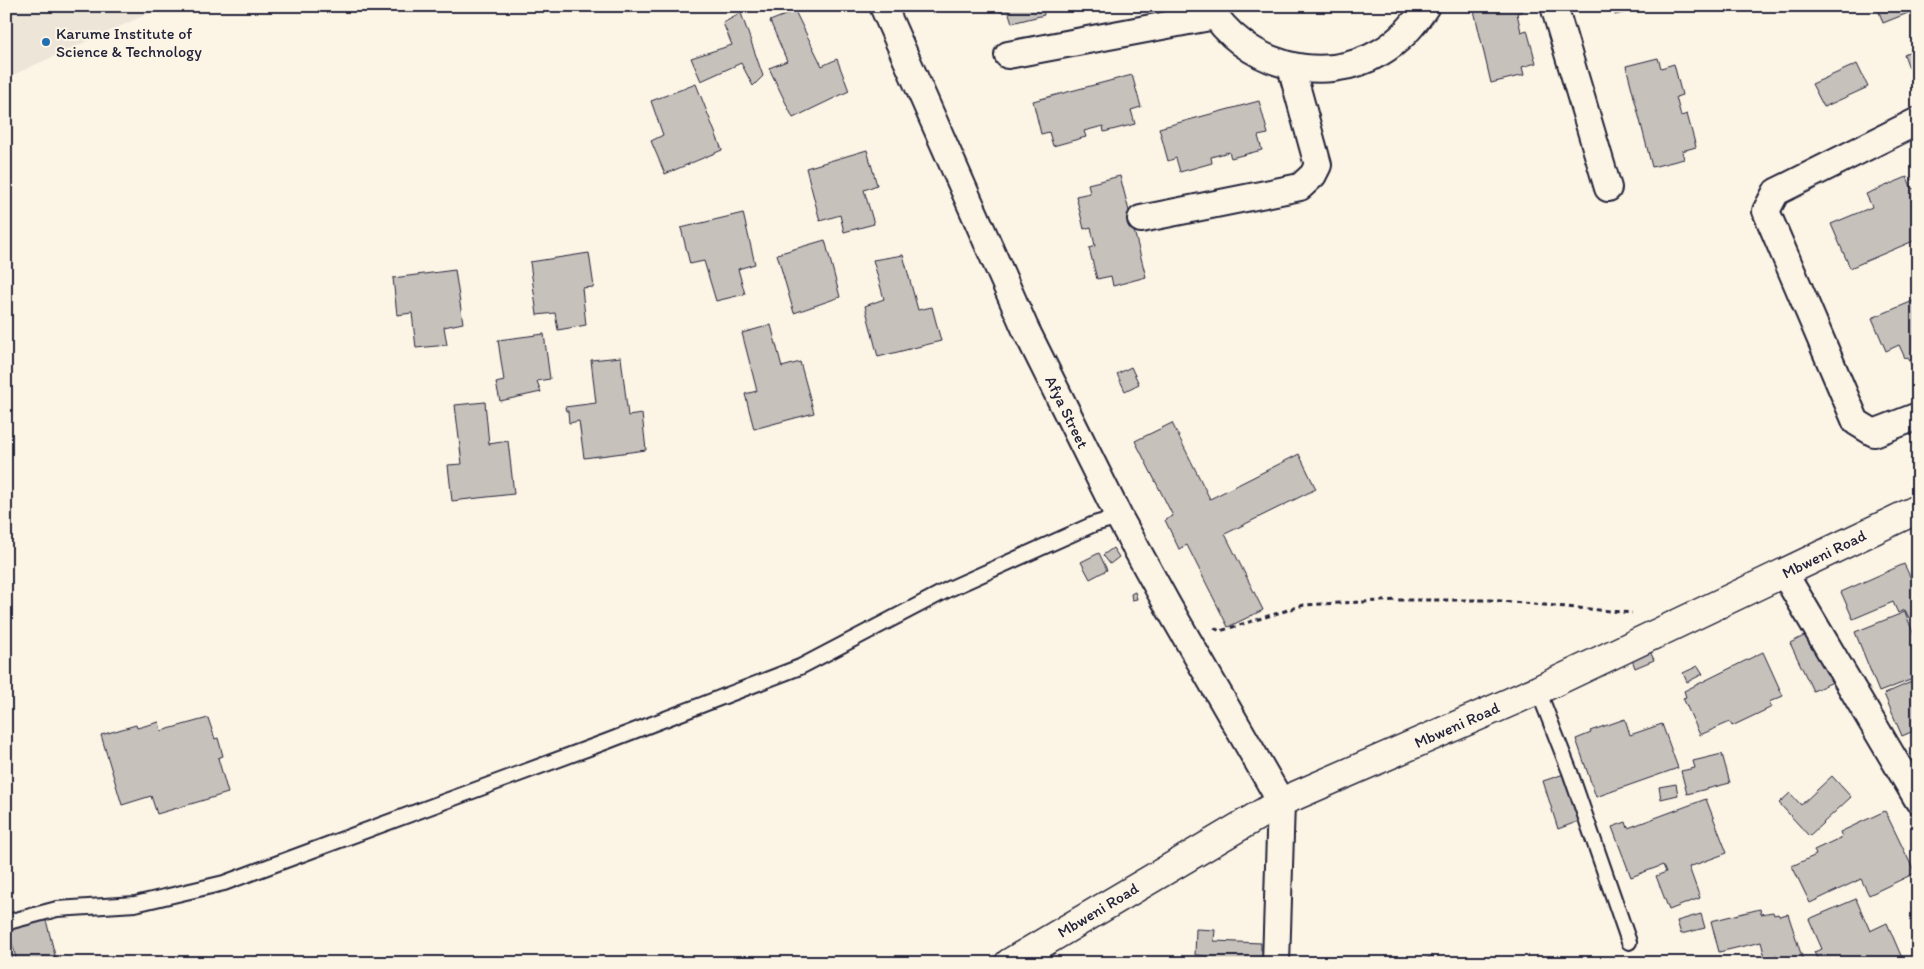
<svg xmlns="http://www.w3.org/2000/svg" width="1924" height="969" viewBox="0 0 1924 969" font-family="Itim,sans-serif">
  <rect width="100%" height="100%" fill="#fcf5e5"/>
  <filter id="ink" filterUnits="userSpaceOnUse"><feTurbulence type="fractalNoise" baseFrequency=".02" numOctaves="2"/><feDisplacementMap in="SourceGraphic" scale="10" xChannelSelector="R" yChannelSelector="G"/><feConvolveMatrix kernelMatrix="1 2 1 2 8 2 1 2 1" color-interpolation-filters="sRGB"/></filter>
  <g filter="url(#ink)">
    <polygon fill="#ece5d8" points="6,6 165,6 6,78"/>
    <g fill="#c6c1bb" stroke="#22223b">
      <polygon points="998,6 1052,6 1043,9 1044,15 1012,23 1008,10 1000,12"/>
      <polygon points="1062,6 1076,6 1063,10"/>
      <polygon points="1473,6 1521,6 1523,11 1517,13 1521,32 1527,30 1536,63 1522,67 1524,75 1491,83"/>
      <polygon points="1613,6 1647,6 1647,7 1615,15"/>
      <polygon points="1877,6 1918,6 1918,9 1883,23"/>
      <polygon points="795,11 822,66 837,59 849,91 793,118 769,68 787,61 770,21"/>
      <polygon points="741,13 763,76 753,86 741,63 701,81 691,58 732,45 723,23"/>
      <polygon points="1918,48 1918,64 1909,68 1904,54"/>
      <polygon points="1658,58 1661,68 1674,64 1682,95 1676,97 1681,116 1687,114 1696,147 1682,151 1684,159 1652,167 1626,66"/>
      <polygon points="1857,64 1868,87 1824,107 1812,84"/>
      <polygon points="1132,75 1141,107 1131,110 1135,124 1104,132 1103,126 1084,131 1086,137 1053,146 1049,132 1041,134 1033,101"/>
      <polygon points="696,84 722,150 665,174 651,141 663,135 651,101"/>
      <polygon points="1259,101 1268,134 1258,136 1262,150 1231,158 1229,152 1211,157 1212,163 1180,172 1176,158 1168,161 1159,128"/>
      <polygon points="867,150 877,185 864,190 874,224 844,232 840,215 820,221 806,168"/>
      <polygon points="1120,176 1146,277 1113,286 1111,276 1097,279 1089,248 1095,246 1091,227 1084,229 1076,196 1090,193 1088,184"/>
      <polygon points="1907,177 1912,189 1915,188 1918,196 1918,239 1850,268 1831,224 1872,207 1866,194"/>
      <polygon points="743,213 755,264 738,269 745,294 716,301 704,261 690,264 681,228"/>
      <polygon points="825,240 840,297 794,313 777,254"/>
      <polygon points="589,253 594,287 582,288 586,325 558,330 555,313 537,315 530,262"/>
      <polygon points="903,255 918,310 932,307 941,341 878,357 865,306 884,299 873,260"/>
      <polygon points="455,270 463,323 444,327 447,345 416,348 412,313 397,315 393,278"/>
      <polygon points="1918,299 1918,365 1912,367 1908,357 1905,358 1899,345 1886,351 1872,318"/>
      <polygon points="771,325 782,367 800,362 814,413 754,429 745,394 757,391 742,333"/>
      <polygon points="544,334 550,379 537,381 541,392 500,401 496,383 504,381 498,340"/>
      <polygon points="621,357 628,416 642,414 646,450 584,458 579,421 569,423 568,411 566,411 565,407 596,403 591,360"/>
      <polygon points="1131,367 1139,384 1125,391 1117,374"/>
      <polygon points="485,402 489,444 508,441 514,494 452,501 448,465 462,464 455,405"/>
      <polygon points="1172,423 1210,499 1299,454 1316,489 1225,534 1263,610 1228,627 1187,545 1179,549 1165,520 1173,516 1135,441"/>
      <polygon points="1113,548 1119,557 1110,564 1103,555"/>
      <polygon points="1099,553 1107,570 1090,579 1081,562"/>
      <polygon points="1904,564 1918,593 1918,614 1909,618 1905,610 1898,613 1893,602 1853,619 1841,592"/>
      <polygon points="1135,592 1137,599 1132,600 1131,594"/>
      <polygon points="1905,612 1918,645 1918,677 1879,692 1855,632"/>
      <polygon points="1810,633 1833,682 1813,691 1790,643"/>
      <polygon points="1649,649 1654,660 1635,668 1631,657"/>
      <polygon points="1763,652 1783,696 1769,702 1772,707 1732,726 1730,722 1700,735 1683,698 1686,697 1684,691"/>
      <polygon points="1698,666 1703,674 1687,682 1683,673"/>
      <polygon points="1918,679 1918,729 1902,736 1884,694"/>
      <polygon points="208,718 215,739 218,738 223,756 218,758 228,793 157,814 151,796 122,805 101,735 136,725 137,728 159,722 161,731"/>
      <polygon points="1625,719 1630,735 1662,724 1678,768 1596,797 1576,739 1591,733 1590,731"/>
      <polygon points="1722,754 1730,783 1687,794 1681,771 1695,768 1693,761"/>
      <polygon points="1567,773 1582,820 1558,829 1543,781"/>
      <polygon points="1832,776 1851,797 1809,836 1779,803 1790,793 1801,805"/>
      <polygon points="1676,784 1678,795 1661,799 1659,787"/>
      <polygon points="1706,799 1727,853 1689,867 1700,898 1669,910 1656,876 1666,872 1663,865 1631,877 1612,827 1626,822 1628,828"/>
      <polygon points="1885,811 1915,873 1869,895 1861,879 1810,903 1792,866 1816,855 1814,850 1842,837 1840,832"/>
      <polygon points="1856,899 1870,931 1887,923 1902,958 1891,963 1819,963 1814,952 1822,949 1809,919"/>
      <polygon points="1760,909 1761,914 1773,912 1774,915 1778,914 1779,916 1788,914 1804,963 1780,963 1777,955 1765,957 1761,942 1719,952 1711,921"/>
      <polygon points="1701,914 1705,928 1681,934 1677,921"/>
      <polygon points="46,920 57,963 17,963 9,929"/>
      <polygon points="1196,929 1215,930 1214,941 1261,943 1261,950 1264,950 1263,963 1209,963 1210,956 1195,955"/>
      <polygon points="1433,956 1435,963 1415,963"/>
      <polygon points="1918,958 1918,963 1905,963"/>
      <polygon points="1722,959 1723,963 1701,963"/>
    </g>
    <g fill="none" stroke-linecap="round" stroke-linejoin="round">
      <defs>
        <g id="service">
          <polyline points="1538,690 1570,772 1629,942"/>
          <polyline points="6,924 12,921 57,909 135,904 224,883 608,741 800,667 949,589 1094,524 1119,517"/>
        </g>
        <g id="minor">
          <polyline points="883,6 1025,328 1119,517 1168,606 1281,802 1276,963"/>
          <path d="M1209 6C1243 65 1322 87 1381 52 1400 41 1414 25 1426 6"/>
          <polyline points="1554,6 1608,188"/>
          <polyline points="1008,55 1215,16"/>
          <polyline points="1918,121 1776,192 1766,211 1856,422 1874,433 1918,416"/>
          <polyline points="1141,219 1300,187 1313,175 1318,165 1291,67"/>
          <polyline points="1784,573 1918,800"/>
        </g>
        <polyline id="tertiary" points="1009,963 1281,802 1538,690 1918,509"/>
      </defs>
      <use href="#service" stroke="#22223b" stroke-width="18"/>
      <use href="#minor" stroke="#22223b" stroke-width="30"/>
      <use href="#tertiary" stroke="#22223b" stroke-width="31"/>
      <polyline stroke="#22223b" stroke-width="3" stroke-dasharray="5 4" stroke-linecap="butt" points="1214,628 1220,631 1304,605 1398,600 1490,600 1632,613"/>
      <use href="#service" stroke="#fcf5e5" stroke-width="14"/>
      <use href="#minor" stroke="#fcf5e5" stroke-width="26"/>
      <use href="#tertiary" stroke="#fcf5e5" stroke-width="28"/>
    </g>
  </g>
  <circle fill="#1f6fb2" stroke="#fcf5e5" stroke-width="2" cx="46" cy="42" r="5"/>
  <g text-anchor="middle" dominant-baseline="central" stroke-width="4" stroke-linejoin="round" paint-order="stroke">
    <g font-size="16" fill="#22223b" stroke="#fcf5e5" text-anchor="start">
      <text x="56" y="33">Karume Institute of<tspan x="56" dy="18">Science &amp; Technology</tspan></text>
    </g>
    <g font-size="16" fill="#22223b" stroke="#fcf5e5">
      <text transform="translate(1067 412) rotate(64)">Afya Street</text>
      <text transform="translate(1824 554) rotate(-26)">Mbweni Road</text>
      <text transform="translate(1457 725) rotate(-24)">Mbweni Road</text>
      <text transform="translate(1098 910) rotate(-31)">Mbweni Road</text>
    </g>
  </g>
  <rect width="1924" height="969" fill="none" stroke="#fcf5e5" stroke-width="25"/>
  <rect x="12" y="12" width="1899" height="944" fill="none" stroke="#22223b" stroke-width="2" filter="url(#ink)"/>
</svg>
